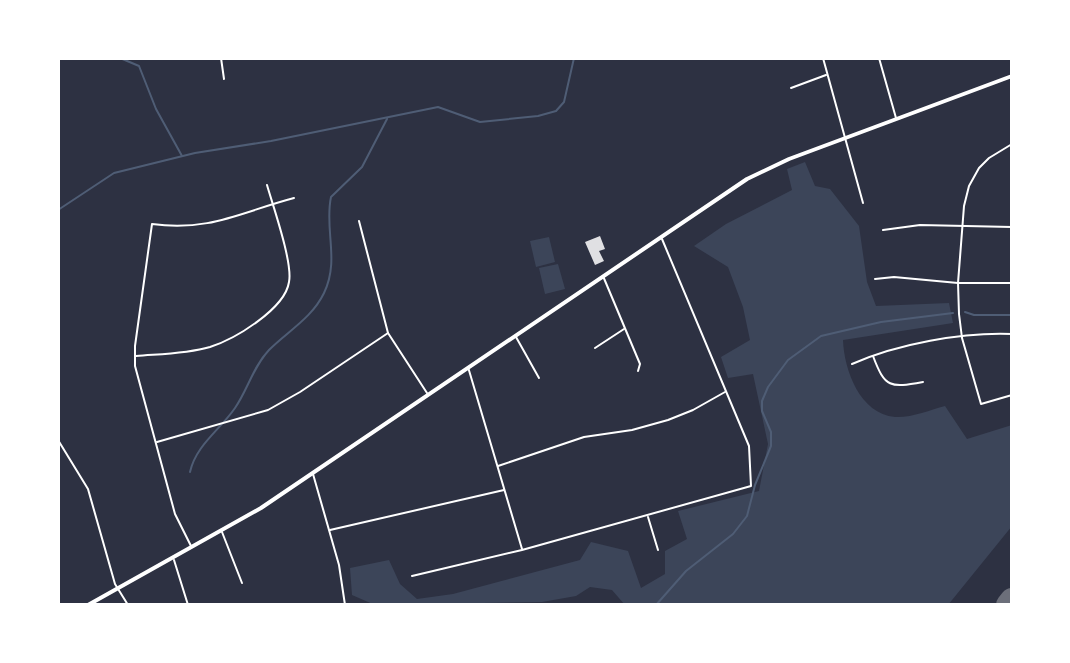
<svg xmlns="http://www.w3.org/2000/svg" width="1070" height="663" viewBox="0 0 1070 663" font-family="'DejaVu Sans',sans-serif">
  <rect width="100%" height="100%" fill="#2d3142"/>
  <g fill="#3c4559">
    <path d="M805 162 815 186 830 189 859 226 867 282 876 306 949 303 953 323 843 340C844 370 860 414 895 417 911 418 930 410 945 406L967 439 1012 425V526L948 605H625L612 590 590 587 576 596 542 602 375 605 352 595 350 568 389 560 400 584 417 599 453 594 580 560 591 542 628 551 641 588 665 574V551L687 539 678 511 759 491 768 444 753 374 728 378 721 357 750 340 743 307 728 267 694 246 726 224 792 190 787 169Z"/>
    <polygon points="549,237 555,262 536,267 530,241"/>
    <polygon points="558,264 565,289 545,294 539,268"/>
  </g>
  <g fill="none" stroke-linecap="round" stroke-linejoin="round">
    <g stroke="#4f5d75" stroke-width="2">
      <polyline points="120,58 139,66 156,109 182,156"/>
      <polyline points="58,210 114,173 195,153 271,141 438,107 480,122 538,116 556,111 564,102 574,58"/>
      <polyline points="965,312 974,315 1012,315"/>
      <path d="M190 472C196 445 220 430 235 408 248 389 253 367 269 350 288 331 312 318 324 293 340 260 324 229 331 197L362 167 387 119"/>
      <polyline points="656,605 686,571 733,534 747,516 755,485 771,446 771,432 762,411 762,401 768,387 788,360 821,336 881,322 953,313"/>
    </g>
    <polyline stroke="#6c6f7a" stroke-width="24" points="1008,605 1012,600"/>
  </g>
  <polygon fill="#e0e0e3" points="600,236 605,249 599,251 604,261 595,265 585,242"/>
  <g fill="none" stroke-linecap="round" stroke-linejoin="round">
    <g stroke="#fff" stroke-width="2">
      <polyline points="221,58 224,79"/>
      <polyline points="823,58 863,203"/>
      <polyline points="879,58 896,118"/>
      <polyline points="791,88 826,75"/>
      <polyline points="1012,144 989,158 979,168 969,186 964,206 958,283 959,314 962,338 981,404 1012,395"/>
      <polyline points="359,221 388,333 427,393"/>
      <polyline points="883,230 920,225 1012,227"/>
      <polyline points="603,276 640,364 638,371"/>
      <polyline points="875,279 894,277 958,283 1012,283"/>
      <polyline points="516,337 539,378"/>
      <polyline points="595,348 624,329"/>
      <path d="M136 356C160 354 186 354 210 347 235 339 285 309 289 282 293 263 273 206 267 185"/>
      <path d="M873 356C885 388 890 388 923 382"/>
      <path d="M852 364C897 344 962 332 1012 334"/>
      <polyline points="468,367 522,549"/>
      <polyline points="58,440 88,489 115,584 128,605"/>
      <polyline points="157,442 268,410 300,392 388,333"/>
      <polyline points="498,466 584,437 632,430 668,420 693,410 725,392"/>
      <polyline points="313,474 339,565 345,605"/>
      <polyline points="648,517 658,550"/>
      <polyline points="330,530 504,490"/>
      <polyline points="222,532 242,583"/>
      <path d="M191 546 175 514 135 366V346L152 224C209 232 241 212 294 198"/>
      <polyline points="174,560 188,605"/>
      <polyline points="412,576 522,550 751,486 749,446 662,239"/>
    </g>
    <polyline stroke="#fff" stroke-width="4" points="88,605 261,508 747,179 789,159 1012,76"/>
  </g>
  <rect width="1070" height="663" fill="none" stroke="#ffffff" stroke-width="120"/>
</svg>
